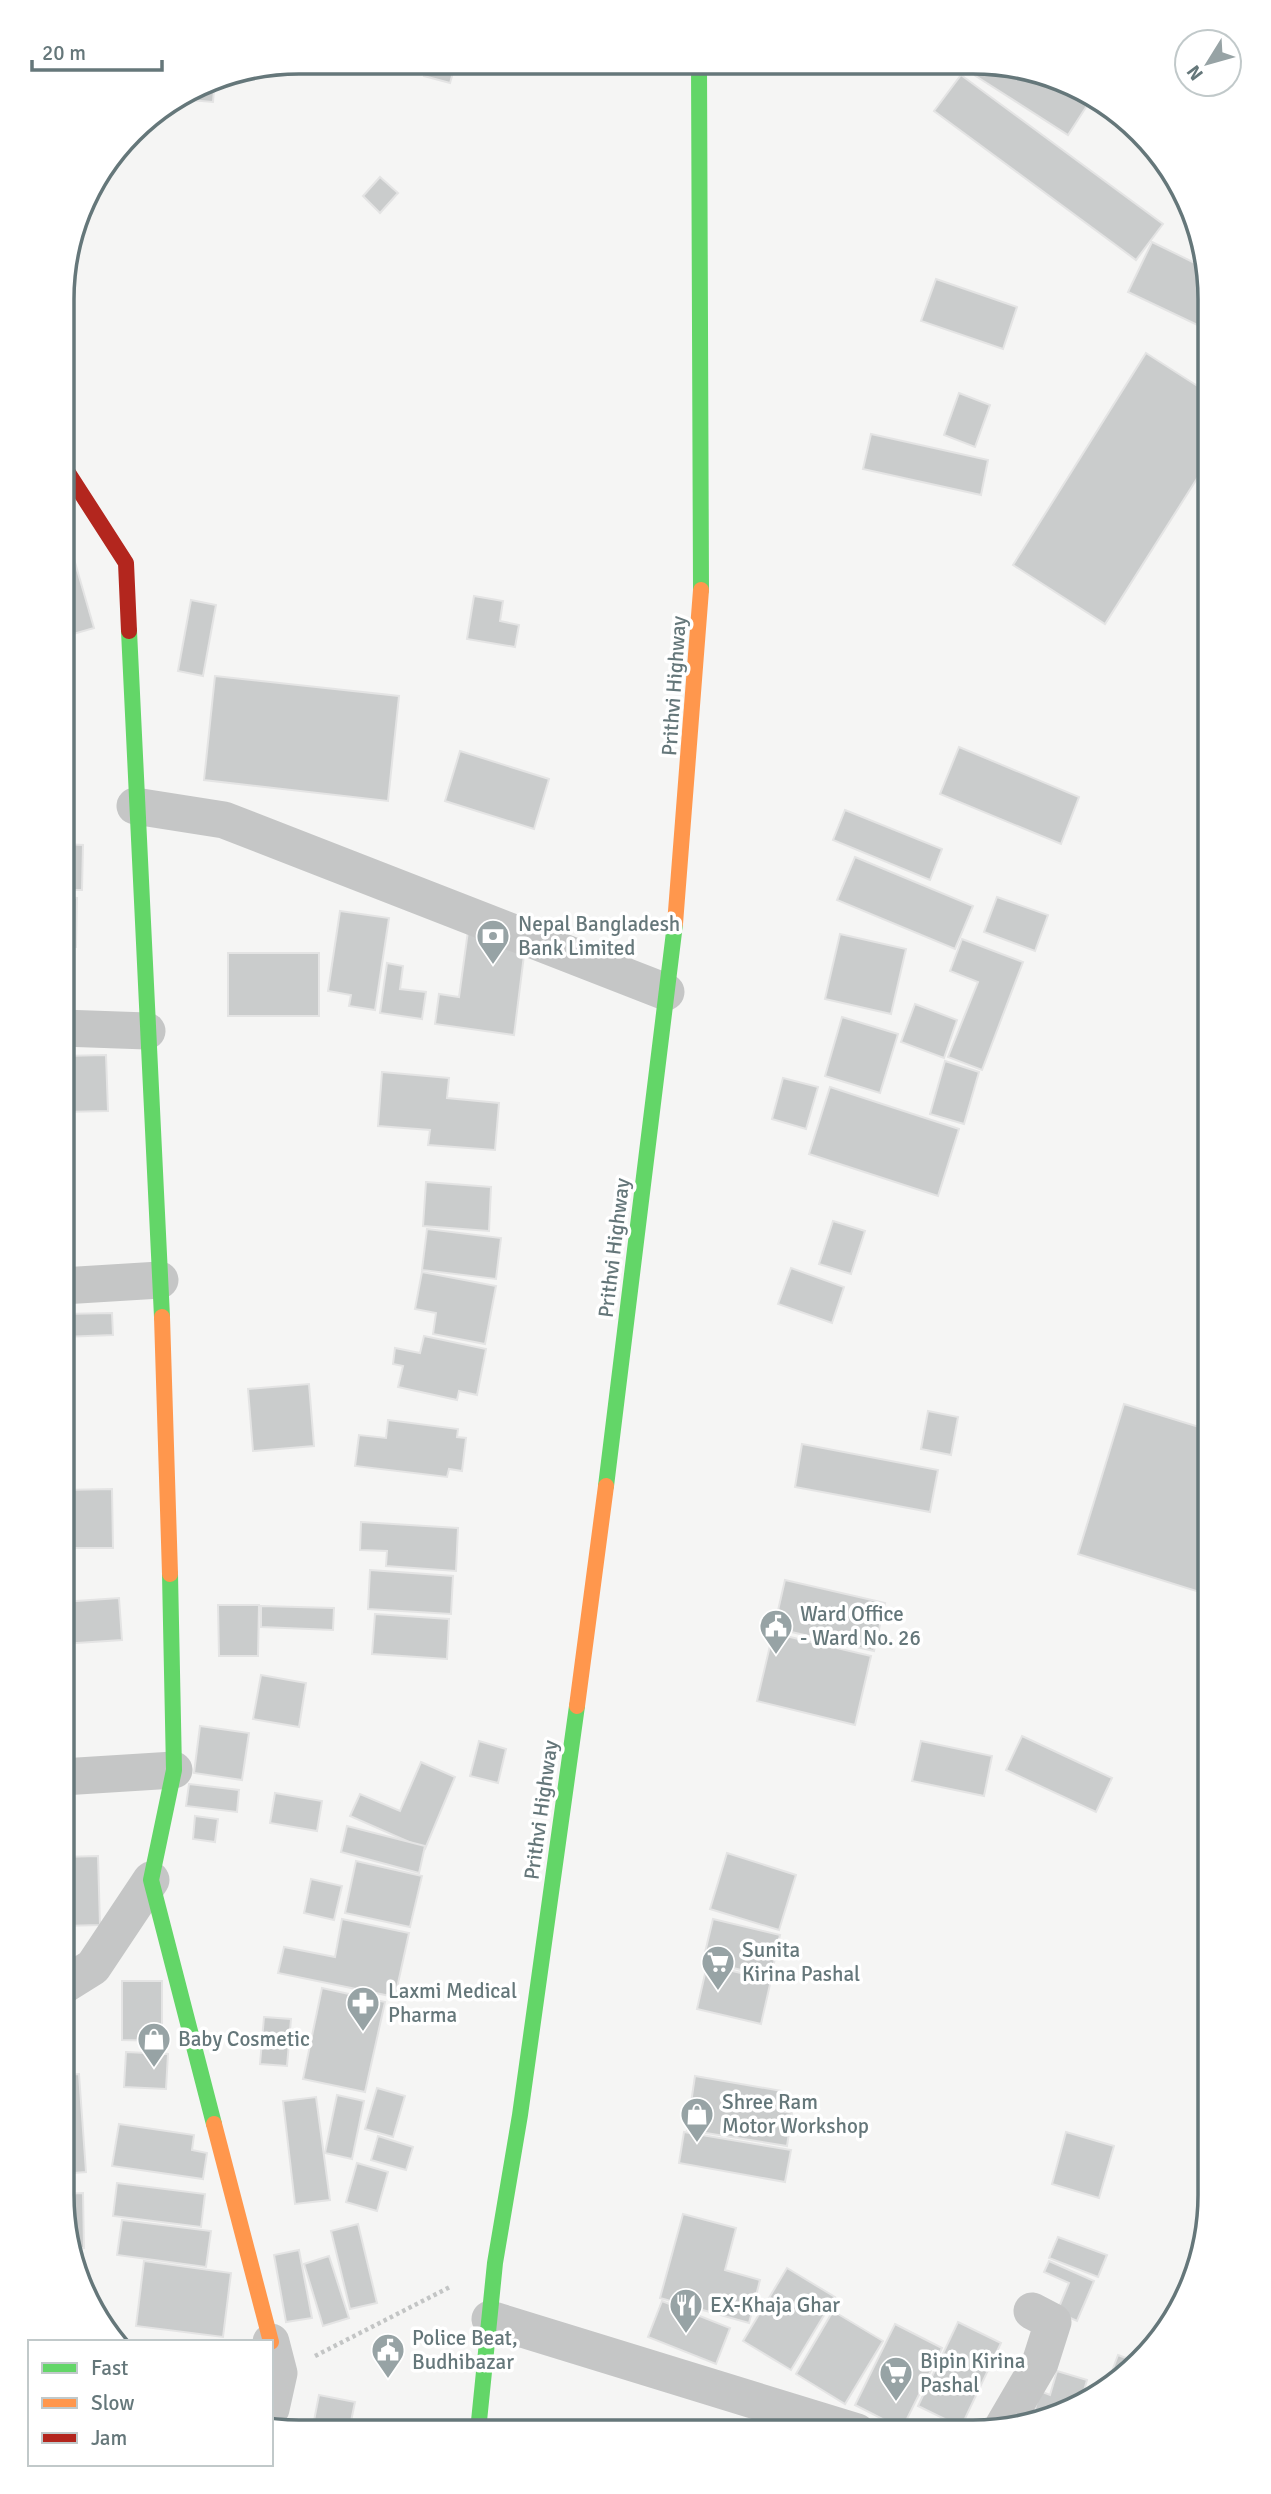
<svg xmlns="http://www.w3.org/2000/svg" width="1271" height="2494" viewBox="0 0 1271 2494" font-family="Signika,sans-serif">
  <rect width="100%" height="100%" fill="#f5f5f4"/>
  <g fill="#cacccc" stroke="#e4e4e4" stroke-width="2">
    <polygon points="428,62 456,62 450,83 424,76"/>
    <polygon points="976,65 1019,66 1090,101 1068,135 971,73"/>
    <polygon points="961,75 1163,224 1136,260 934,111"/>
    <polygon points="215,78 213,102 176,99 208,79"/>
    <polygon points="380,177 398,193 380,213 363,196"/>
    <polygon points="1152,242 1205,268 1210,298 1210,331 1128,292"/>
    <polygon points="936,279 1017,307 1003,349 921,321"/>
    <polygon points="1146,353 1210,394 1210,458 1105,624 1013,565"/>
    <polygon points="959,393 990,405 975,447 944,435"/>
    <polygon points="871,434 988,460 981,495 863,469"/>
    <polygon points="74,559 94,628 63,637 63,562"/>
    <polygon points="474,596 503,601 500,621 519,625 515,647 467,639"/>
    <polygon points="191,600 216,605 203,676 178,671"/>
    <polygon points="215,676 399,696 388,801 204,780"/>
    <polygon points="959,747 1079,797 1061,844 940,794"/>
    <polygon points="460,751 549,779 534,829 445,801"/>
    <polygon points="845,810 942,849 930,880 833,840"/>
    <polygon points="63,844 83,845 82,890 63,890"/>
    <polygon points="855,857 973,906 955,949 837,900"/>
    <polygon points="63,897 77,898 76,947 63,947"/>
    <polygon points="997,897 1048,915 1035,951 984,932"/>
    <polygon points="340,911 389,918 375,1010 349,1006 351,995 328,991"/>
    <polygon points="468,931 526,939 514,1035 435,1024 439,994 459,997"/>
    <polygon points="840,934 906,949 891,1014 825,999"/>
    <polygon points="962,939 1023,962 982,1070 948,1057 978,982 950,971"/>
    <rect x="228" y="953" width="91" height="63"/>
    <polygon points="387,963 403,966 400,989 426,992 422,1019 380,1013"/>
    <polygon points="915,1004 957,1020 944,1058 901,1042"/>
    <polygon points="842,1017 898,1034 880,1093 825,1076"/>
    <polygon points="106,1055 108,1111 62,1112 62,1056"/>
    <polygon points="945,1061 979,1072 964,1124 930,1114"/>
    <polygon points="382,1072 449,1078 447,1098 499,1103 495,1150 428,1145 430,1130 378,1126"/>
    <polygon points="783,1078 818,1087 806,1129 772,1119"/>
    <polygon points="830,1087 959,1129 938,1196 809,1154"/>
    <polygon points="426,1182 491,1187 489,1231 423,1226"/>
    <polygon points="833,1221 865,1231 851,1274 819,1264"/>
    <polygon points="427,1229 501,1238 496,1279 422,1270"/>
    <polygon points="791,1268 844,1287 832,1323 778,1304"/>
    <polygon points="422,1272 496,1286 485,1344 433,1334 436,1313 415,1309"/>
    <polygon points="112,1313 113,1335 62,1337 62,1314"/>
    <polygon points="424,1336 486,1349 477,1395 459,1391 457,1400 398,1387 403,1366 393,1364 395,1348 420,1353"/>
    <polygon points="309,1384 314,1446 253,1451 248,1389"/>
    <polygon points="1124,1404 1209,1430 1209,1595 1078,1554"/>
    <polygon points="928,1411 958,1417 951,1455 921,1449"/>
    <polygon points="388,1420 458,1429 457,1437 466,1438 462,1471 449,1469 447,1477 355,1466 359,1435 386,1438"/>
    <polygon points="802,1444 938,1470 930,1512 795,1487"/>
    <polygon points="112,1489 113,1548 62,1548 62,1490"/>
    <polygon points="361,1522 458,1528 456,1571 386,1566 387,1551 360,1550"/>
    <polygon points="370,1570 453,1576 451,1614 368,1609"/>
    <polygon points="785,1580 885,1603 874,1651 774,1628"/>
    <polygon points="119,1598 122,1640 62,1644 62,1602"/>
    <polygon points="218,1605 259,1605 258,1656 219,1656"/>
    <polygon points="261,1606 334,1608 333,1630 261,1627"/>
    <polygon points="375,1614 449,1619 447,1659 372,1654"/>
    <polygon points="773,1633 871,1656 855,1725 757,1701"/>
    <polygon points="261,1675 306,1683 299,1727 253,1719"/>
    <polygon points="200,1726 249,1733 242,1780 194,1773"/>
    <polygon points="1022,1736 1112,1778 1096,1812 1006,1770"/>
    <polygon points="479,1741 506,1749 498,1783 470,1776"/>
    <polygon points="921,1741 992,1756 984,1796 912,1781"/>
    <polygon points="421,1762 455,1777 425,1849 350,1816 360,1794 400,1811"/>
    <polygon points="189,1784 239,1790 237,1812 186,1806"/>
    <polygon points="275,1793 322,1801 317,1831 270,1823"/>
    <polygon points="195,1816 218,1819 215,1842 193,1839"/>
    <polygon points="347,1826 425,1846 419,1873 341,1852"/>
    <polygon points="727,1853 796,1875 779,1930 710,1909"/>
    <polygon points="98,1856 100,1925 62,1926 62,1857"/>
    <polygon points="356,1861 422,1876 410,1927 345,1913"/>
    <polygon points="311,1879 342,1886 334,1920 304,1913"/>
    <polygon points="342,1919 409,1933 395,1997 278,1973 284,1947 335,1957"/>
    <polygon points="713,1919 780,1935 771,1977 703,1961"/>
    <polygon points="707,1965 771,1980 761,2024 697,2009"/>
    <polygon points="122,1981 162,1981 162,2041 122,2040"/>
    <polygon points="322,1988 385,2002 365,2092 303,2079"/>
    <polygon points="264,2017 291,2019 287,2066 260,2064"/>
    <polygon points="126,2052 168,2054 166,2089 124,2087"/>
    <polygon points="79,2074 86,2172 61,2174 61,2075"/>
    <polygon points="695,2076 782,2091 779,2111 792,2113 787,2146 687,2130"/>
    <polygon points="377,2088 405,2096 393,2137 365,2129"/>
    <polygon points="337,2095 364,2101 352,2159 325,2153"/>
    <polygon points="316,2097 330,2200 295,2204 283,2101"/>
    <polygon points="119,2124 194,2135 192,2150 207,2153 203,2179 112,2166"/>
    <polygon points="684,2132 791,2150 785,2182 679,2163"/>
    <polygon points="1066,2132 1114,2146 1099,2198 1052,2184"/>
    <polygon points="378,2136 413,2147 406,2170 371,2160"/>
    <polygon points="357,2163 388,2172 377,2211 346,2202"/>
    <polygon points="117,2183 205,2194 201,2227 113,2216"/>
    <polygon points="83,2193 84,2248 70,2249 61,2194"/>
    <polygon points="683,2214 736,2228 725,2270 760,2280 749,2323 660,2298"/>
    <polygon points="122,2220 211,2231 206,2267 117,2255"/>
    <polygon points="358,2224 377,2303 350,2309 331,2231"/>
    <polygon points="1058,2237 1107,2255 1098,2277 1049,2258"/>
    <polygon points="299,2250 312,2318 286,2322 274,2255"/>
    <polygon points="329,2256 349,2318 323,2326 304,2264"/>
    <polygon points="144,2261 231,2273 223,2337 136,2326"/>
    <polygon points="1049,2261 1094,2281 1077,2321 1057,2312 1069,2283 1044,2272"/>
    <polygon points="787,2268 835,2297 791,2370 743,2341"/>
    <polygon points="662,2301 730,2328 716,2364 648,2337"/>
    <polygon points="833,2311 883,2341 845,2404 796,2374"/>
    <polygon points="958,2322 1001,2343 961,2427 918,2406"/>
    <polygon points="895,2324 942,2348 902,2429 855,2405"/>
    <polygon points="1118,2355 1137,2362 1104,2393"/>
    <polygon points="1057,2371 1087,2380 1080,2405 1049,2420 1031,2423 1040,2391 1050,2395"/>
    <polygon points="319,2395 355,2402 349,2431 312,2431"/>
    <polygon points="607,2424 640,2427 639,2432 607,2432"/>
    <polygon points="721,2427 742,2432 720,2432"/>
    <polygon points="649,2428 684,2432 649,2432"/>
  </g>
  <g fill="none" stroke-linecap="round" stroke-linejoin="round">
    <polyline stroke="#c3c5c5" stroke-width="4.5" stroke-dasharray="3.5 3.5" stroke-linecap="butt" points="315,2356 450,2287"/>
    <g stroke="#c5c6c6" stroke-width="37">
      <polyline points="135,806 224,820 666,992"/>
      <polyline points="62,1028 147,1031"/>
      <polyline points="62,1286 160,1280"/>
      <polyline points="62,1777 174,1770"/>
      <polyline points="61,1987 93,1967 151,1880"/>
      <polyline points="490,2319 857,2432"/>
      <polyline points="271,2342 279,2373 271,2409"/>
      <polyline points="1002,2428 1040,2363 1053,2322 1032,2311"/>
    </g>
    <g stroke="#63d668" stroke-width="16">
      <polyline points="699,64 701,590"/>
      <polyline points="129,631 162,1317"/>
      <polyline points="606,1486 675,924"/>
      <polyline points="170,1574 174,1770 151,1880 214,2124"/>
      <polyline points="478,2431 495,2263 520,2115 577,1706"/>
    </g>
    <g stroke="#ff974d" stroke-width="16">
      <polyline points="675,924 701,590"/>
      <polyline points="162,1317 170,1574"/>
      <polyline points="577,1706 606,1486"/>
      <polyline points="214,2124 271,2342"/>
    </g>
    <polyline stroke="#b3261e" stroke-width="16" points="63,465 126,563 129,631"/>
  </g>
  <defs>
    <symbol id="bank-pin" viewBox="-11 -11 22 30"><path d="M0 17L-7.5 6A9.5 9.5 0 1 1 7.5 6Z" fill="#97a3a5" stroke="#fff"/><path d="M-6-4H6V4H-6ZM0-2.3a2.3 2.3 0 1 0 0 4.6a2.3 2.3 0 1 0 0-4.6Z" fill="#fff"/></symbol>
    <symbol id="civic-pin" viewBox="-11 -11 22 30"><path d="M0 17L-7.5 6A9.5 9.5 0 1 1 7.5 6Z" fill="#97a3a5" stroke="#fff"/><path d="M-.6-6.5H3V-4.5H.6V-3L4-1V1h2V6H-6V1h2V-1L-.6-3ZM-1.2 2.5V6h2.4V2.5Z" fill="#fff"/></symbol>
    <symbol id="supermarket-pin" viewBox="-11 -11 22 30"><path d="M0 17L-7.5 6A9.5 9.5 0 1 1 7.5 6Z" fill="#97a3a5" stroke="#fff"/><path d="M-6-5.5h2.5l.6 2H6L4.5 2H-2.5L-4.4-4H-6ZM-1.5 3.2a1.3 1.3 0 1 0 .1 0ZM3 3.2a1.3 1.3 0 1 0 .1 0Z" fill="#fff"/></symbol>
    <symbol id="pharmacy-pin" viewBox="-11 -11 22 30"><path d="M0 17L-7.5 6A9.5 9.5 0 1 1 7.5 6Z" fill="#97a3a5" stroke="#fff"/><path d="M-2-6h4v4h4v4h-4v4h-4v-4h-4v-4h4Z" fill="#fff"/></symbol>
    <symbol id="shop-pin" viewBox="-11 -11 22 30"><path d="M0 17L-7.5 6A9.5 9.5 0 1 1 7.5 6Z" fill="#97a3a5" stroke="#fff"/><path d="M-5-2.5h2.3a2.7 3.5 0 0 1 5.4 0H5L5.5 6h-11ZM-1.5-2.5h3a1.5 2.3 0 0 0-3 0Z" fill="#fff"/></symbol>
    <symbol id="restaurant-pin" viewBox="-11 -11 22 30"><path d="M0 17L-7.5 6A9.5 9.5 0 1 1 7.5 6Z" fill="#97a3a5" stroke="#fff"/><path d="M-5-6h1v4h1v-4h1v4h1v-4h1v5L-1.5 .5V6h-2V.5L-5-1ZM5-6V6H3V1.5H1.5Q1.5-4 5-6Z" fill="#fff"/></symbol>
  </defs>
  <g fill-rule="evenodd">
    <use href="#bank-pin" x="474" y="917" width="38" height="52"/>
    <use href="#civic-pin" x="757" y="1607" width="38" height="52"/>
    <use href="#supermarket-pin" x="699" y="1943" width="38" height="52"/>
    <use href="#pharmacy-pin" x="344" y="1984" width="38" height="52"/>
    <use href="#shop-pin" x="135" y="2020" width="38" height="52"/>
    <use href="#shop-pin" x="678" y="2095" width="38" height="52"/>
    <use href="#restaurant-pin" x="667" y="2286" width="38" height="52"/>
    <use href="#civic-pin" x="369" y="2331" width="38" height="52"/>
    <use href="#supermarket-pin" x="877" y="2354" width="38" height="52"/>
  </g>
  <g text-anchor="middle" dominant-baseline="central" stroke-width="7" stroke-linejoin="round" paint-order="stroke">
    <g font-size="21" fill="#65777a" stroke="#fff">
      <text transform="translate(674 686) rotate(-86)">Prithvi Highway</text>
      <text transform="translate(614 1248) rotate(-83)">Prithvi Highway</text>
      <text transform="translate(541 1810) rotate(-82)">Prithvi Highway</text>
    </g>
    <g font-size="21" fill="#65777a" stroke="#fff" text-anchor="start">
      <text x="518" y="924">Nepal Bangladesh<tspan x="518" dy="24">Bank Limited</tspan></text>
      <text x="800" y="1614">Ward Office<tspan x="800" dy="24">- Ward No. 26</tspan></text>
      <text x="742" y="1950">Sunita<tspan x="742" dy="24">Kirina Pashal</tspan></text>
      <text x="388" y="1991">Laxmi Medical<tspan x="388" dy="24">Pharma</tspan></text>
      <text x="178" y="2039">Baby Cosmetic</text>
      <text x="722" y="2102">Shree Ram<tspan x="722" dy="24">Motor Workshop</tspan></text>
      <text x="710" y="2305">EX-Khaja Ghar</text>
      <text x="412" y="2338">Police Beat,<tspan x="412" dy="24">Budhibazar</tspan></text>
      <text x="920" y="2361">Bipin Kirina<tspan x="920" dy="24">Pashal</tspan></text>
    </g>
  </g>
  <path d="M0 0H1271V2494H0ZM299 74H973A225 225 0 0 1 1198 299V2195A225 225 0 0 1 973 2420H299A225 225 0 0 1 74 2195V299A225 225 0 0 1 299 74Z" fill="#fff" fill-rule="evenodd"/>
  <path fill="none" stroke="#65777a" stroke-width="3.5" d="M299 74H973A225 225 0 0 1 1198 299V2195A225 225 0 0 1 973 2420H299A225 225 0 0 1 74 2195V299A225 225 0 0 1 299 74Z"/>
  <rect x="28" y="2340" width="245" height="126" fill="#ffffff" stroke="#c1c9ca" stroke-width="2"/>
  <rect x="42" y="2363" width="35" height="10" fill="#63d668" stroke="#c1c9ca" stroke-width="2"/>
  <text x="91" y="2375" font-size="21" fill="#65777a">Fast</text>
  <rect x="42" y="2398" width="35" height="10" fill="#ff974d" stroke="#c1c9ca" stroke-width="2"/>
  <text x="91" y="2410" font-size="21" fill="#65777a">Slow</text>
  <rect x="42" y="2433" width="35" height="10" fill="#b3261e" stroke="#c1c9ca" stroke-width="2"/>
  <text x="91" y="2445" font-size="21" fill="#65777a">Jam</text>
  <g transform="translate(1208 63) rotate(233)"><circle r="33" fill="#ffffff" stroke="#c1c9ca" stroke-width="2"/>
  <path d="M0-5L12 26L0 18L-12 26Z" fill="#97a3a5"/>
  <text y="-10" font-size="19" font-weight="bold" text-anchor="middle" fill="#65777a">N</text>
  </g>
  <path d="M32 60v10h130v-10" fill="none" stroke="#65777a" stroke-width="3.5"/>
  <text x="42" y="60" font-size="21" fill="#65777a" stroke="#ffffff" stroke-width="5" paint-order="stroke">20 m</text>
</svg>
